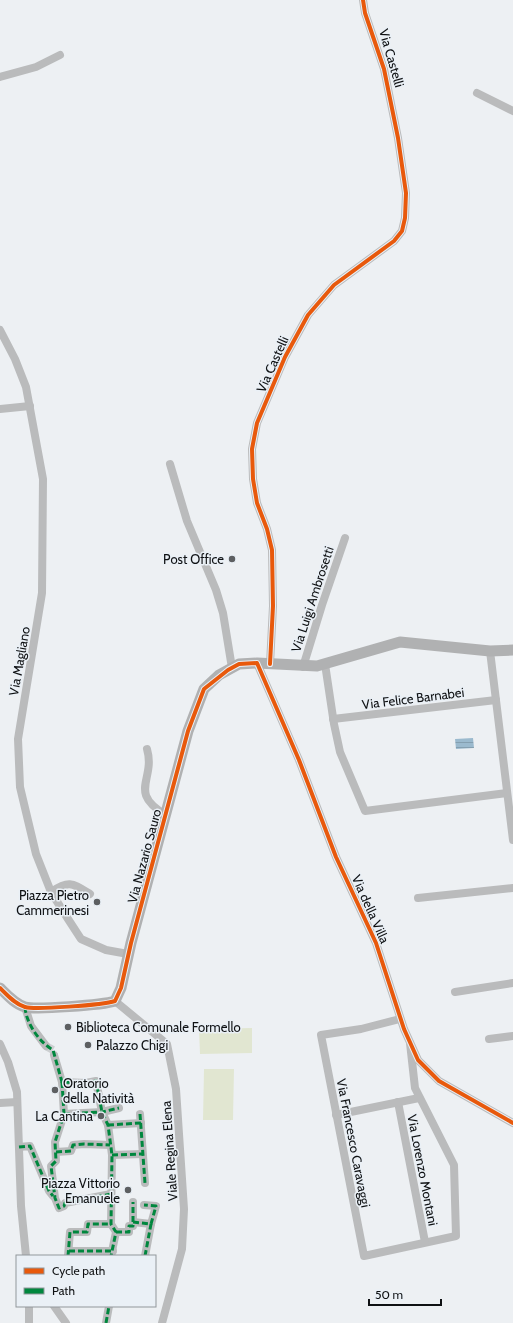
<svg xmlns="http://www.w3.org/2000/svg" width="513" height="1323" viewBox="0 0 513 1323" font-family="Cabin,sans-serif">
  <defs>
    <pattern id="water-rules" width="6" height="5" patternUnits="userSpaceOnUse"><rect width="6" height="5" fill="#9bbace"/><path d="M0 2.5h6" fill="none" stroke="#849fb0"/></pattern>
  </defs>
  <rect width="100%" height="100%" fill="#edf0f3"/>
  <g fill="#e1e6d1">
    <polygon points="252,1028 252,1053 200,1054 199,1029"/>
    <polygon points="204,1069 234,1069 233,1120 203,1120"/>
  </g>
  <polygon fill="url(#water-rules)" points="473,738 474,748 456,749 455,739"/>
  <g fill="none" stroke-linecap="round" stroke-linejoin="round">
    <polyline stroke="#cccfd1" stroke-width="8" stroke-dasharray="8 4" stroke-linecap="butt" points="46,1046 53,1050 54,1055"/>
    <g stroke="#babbbc" stroke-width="8">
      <polyline points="0,77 36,67 60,55"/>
      <polyline points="477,93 513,111"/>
      <polyline points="0,330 15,359 26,387 43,479 42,593 18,739 20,787 36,854 51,892 68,919 81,939 106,950 128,954"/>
      <polyline points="0,409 30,406"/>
      <polyline points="170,464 187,521 216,590 223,613 232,668"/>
      <polyline points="490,651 513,840"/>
      <polyline points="257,663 299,760 336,857 376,943 404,1029 418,1060 439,1081 513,1123"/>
      <polyline points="270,664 273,606 272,550 267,529 257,503 253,479 252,449 257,423 285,357 308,315 334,285 394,241 402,231 405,218 406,193 398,138 384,69 365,13 363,0"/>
      <polyline points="325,664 334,724 340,752 365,811 507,793"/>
      <polyline points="303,667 322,605 345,538"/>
      <polyline points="333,719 496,700"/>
      <path d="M147 749C156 780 127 792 166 815"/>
      <path d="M51 892C69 880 72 883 90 894"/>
      <polyline points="418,898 513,888"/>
      <polyline points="455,992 513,983"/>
      <polyline points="115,1001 167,1044 176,1089 184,1209 182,1249 162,1323"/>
      <polyline points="25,1007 31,1026 46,1046"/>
      <polyline points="400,1019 361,1029 321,1035 364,1256 456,1236 454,1165 415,1088 410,1043"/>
      <polyline points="489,1039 513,1036"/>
      <polyline points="0,1044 8,1062 17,1092 21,1206 26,1256"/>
      <polyline points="54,1055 62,1082 86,1083 96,1081 102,1112 108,1125 112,1155 111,1224 116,1232 111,1256"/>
      <polyline points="62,1082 64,1114 55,1142 56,1161 51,1166 55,1198 59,1208 64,1206 65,1203 111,1194"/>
      <polyline points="398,1102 425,1242"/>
      <polyline points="0,1103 17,1102"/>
      <polyline points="64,1114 102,1112 119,1108"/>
      <polyline points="140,1114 145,1183"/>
      <polyline points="336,1115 419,1098"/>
      <polyline points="108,1125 141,1123"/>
      <polyline points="19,1147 30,1146 49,1191 53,1196"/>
      <polyline points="56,1152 71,1151 73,1145 84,1144 110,1145"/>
      <polyline points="112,1155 142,1154"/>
      <polyline points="133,1222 133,1202"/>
      <polyline points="116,1232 129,1232 129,1226 133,1226 133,1222 151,1224 156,1206 144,1205"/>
      <polyline points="69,1251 113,1251"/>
      <polyline points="68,1256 70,1232 87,1232 88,1224 111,1224"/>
      <polyline points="145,1256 151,1224"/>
      <polyline points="29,1306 29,1323"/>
      <polyline points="54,1306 66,1323"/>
      <polyline points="106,1323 109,1306"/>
    </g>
    <path stroke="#b0b1b2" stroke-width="11" d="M0 988C7 995 15 1004 25 1007 35 1010 103 1005 115 1001L121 988 131 943 188 731 204 689 219 675 239 664 257 663 317 666 400 642 490 651 513 650"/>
    <g stroke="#00873e" stroke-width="3" stroke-dasharray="6 3" stroke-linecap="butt">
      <path d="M25 1007C26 1023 39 1042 53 1050L62 1082 86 1083 96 1081 102 1112 108 1125 112 1155 111 1224 116 1232 111 1256"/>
      <polyline points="62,1082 64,1114 55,1142 56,1161 51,1166 55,1198 59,1208 64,1206 65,1203 111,1194"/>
      <polyline points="64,1114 102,1112 119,1108"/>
      <polyline points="140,1114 145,1183"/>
      <polyline points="108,1125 141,1123"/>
      <polyline points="19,1147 30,1146 49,1191 53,1196"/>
      <polyline points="56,1152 71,1151 73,1145 84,1144 110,1145"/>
      <polyline points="112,1155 142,1154"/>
      <polyline points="133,1222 133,1202"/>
      <polyline points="116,1232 129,1232 129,1226 133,1226 133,1222 151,1224 156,1206 144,1205"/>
      <polyline points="69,1251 113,1251"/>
      <polyline points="68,1256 70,1232 87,1232 88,1224 111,1224"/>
      <polyline points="145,1256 151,1224"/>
      <polyline points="106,1323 109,1306"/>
    </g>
    <defs>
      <g id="cycleway">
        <polyline points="270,664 273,606 272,550 267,529 257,503 253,479 252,449 257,423 285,357 308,315 334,285 394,241 402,231 405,218 406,193 398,138 384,69 365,13 363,0"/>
        <path d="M0 988C7 995 15 1004 25 1007 35 1010 103 1005 115 1001L121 988 131 943 188 731 204 689 228 670 239 664 257 663 299 760 336 857 376 943 404 1029 418 1060 439 1081 513 1123"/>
      </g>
    </defs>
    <use href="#cycleway" stroke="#eaf0f6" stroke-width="6"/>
    <use href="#cycleway" stroke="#e8590c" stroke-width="4"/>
  </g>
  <g fill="#5d5f61" stroke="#eaf0f6" stroke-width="1.5">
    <circle cx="232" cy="559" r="4"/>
    <circle cx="97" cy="902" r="4"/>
    <circle cx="68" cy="1027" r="4"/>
    <circle cx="88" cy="1045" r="4"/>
    <circle cx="55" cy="1090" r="4"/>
    <circle cx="101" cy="1116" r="4"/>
    <circle cx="128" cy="1190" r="4"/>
  </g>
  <g text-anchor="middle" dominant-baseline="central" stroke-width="3" stroke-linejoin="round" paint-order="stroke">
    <g font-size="13" fill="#0f1113" stroke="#eaf0f6">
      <text transform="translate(392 58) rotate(74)">Via Castelli</text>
      <text transform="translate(272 364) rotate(-66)">Via Castelli</text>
      <text transform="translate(312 599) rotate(-72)">Via Luigi Ambrosetti</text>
      <text transform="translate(19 661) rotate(-80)">Via Magliano</text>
      <text transform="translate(413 698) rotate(-7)">Via Felice Barnabei</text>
      <text transform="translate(144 856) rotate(-75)">Via Nazario Sauro</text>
      <text transform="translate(371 909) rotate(66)">Via della Villa</text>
      <text transform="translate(354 1143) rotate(79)">Via Francesco Caravaggi</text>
      <text transform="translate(169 1151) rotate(-94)">Viale Regina Elena</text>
      <text transform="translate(423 1170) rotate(79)">Via Lorenzo Montani</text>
    </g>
    <g font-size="13" fill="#0f1113" stroke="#eaf0f6" text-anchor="end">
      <text x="224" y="559">Post Office</text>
      <text x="89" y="895">Piazza Pietro<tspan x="89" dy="15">Cammerinesi</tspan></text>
      <text x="76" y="1027" text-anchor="start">Biblioteca Comunale Formello</text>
      <text x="96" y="1045" text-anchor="start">Palazzo Chigi</text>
      <text x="63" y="1083" text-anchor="start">Oratorio<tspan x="63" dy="15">della Natività</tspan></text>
      <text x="93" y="1116">La Cantina</text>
      <text x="120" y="1183">Piazza Vittorio<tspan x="120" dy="15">Emanuele</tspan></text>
    </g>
  </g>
  <rect x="16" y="1255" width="140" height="52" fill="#eaf0f6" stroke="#92979b"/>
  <rect x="24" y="1268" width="20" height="6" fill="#e8590c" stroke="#92979b"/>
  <text x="52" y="1275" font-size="12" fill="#0f1113">Cycle path</text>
  <rect x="24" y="1288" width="20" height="6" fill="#00873e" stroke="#92979b"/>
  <text x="52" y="1295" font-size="12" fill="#0f1113">Path</text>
  <path d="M369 1299v6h72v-6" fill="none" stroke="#0f1113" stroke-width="2"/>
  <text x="375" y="1299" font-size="12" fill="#0f1113" stroke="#eaf0f6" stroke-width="3" paint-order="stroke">50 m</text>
</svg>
